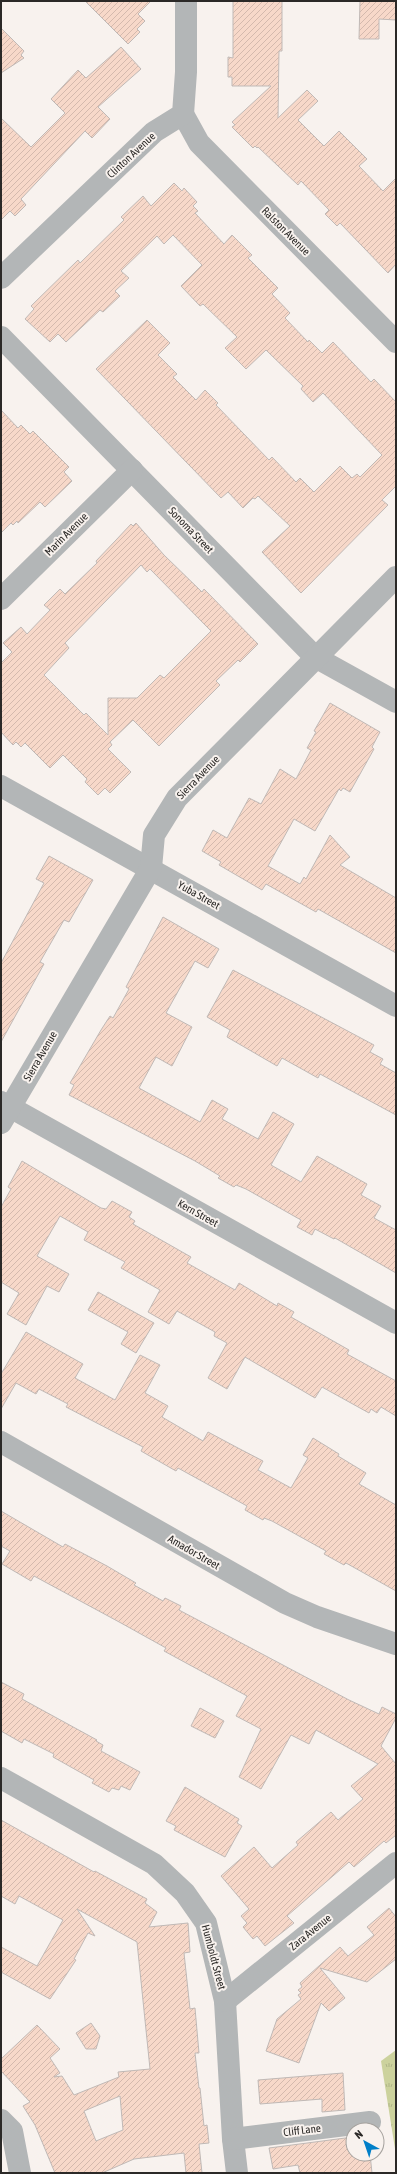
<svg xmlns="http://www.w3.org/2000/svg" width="397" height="2174" viewBox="0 0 397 2174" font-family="'Asap Condensed',sans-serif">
  <defs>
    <pattern id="park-tufts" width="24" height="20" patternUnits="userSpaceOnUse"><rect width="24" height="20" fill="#ccd29d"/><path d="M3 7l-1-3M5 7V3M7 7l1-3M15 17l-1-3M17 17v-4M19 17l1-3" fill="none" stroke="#afb487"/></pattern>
    <pattern id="building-hatch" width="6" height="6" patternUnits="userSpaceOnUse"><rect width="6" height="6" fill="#f7d8c9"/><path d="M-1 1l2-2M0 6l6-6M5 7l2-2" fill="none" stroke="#d4b9ad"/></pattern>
  </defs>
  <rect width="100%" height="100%" fill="#f8f2ee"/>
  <polygon fill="url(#park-tufts)" points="396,2050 396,2155 381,2061"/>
  <g fill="url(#building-hatch)" stroke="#c0b9b6" fill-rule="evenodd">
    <polygon points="85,1 151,1 138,14 145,21 137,29 140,32 128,44"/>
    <polygon points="233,1 282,1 282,51 279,51 278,118 307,90 318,101 298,120 324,146 339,131 367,159 359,166 383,191 396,178 396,264 388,273 340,223 337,226 325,214 329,210 301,181 298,185 258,147 257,148 255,146 253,148 232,127 235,125 232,122 271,86 232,86 232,77 228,77 228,57 233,58"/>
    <polygon points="360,1 396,1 396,20 379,19 379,39 359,39"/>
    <polygon points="1,28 24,51 21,55 24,58 1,73"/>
    <polygon points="121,47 141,69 98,107 110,119 92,138 85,131 21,199 26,205 15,216 10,211 1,220 1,118 31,147 65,113 51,99 78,70 86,78"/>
    <polygon points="174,183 182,191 184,188 197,202 193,206 198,211 195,213 224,244 232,235 252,255 248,258 278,288 272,294 290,313 285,318 308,342 309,340 322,353 333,342 371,382 374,379 396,402 396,486 382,500 388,505 301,593 262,552 290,526 258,496 255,499 253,498 243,508 228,492 221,498 96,369 147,320 170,343 158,355 177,374 173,377 196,400 205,390 218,403 216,405 269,460 272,457 296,482 300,478 314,492 340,466 352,478 357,474 360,477 382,455 323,393 313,402 301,389 303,386 266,350 246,369 225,348 237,337 203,304 200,306 181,286 202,265 173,235 164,244 157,236 121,271 129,278 115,291 120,296 103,312 100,310 66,342 58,334 50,342 25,319 34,309 31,306 78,260 80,263 124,220 121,217 143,196 151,206"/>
    <polygon points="1,410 18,428 21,425 30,434 33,431 69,467 64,472 72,481 45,507 40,502 18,523 17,521 13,525 11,523 1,533"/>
    <path d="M136 523 164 555 202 592 204 589 258 644 240 662 238 660 216 681 220 685 159 746 133 720 110 742 112 745 108 749 131 772 110 793 105 788 98 795 85 782 87 779 63 755 50 768 25 743 21 747 16 742 13 745 1 732V663L12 652 3 643 21 627 27 634 50 610 44 605 60 589 65 594 97 563 96 561 116 540 131 524 133 526ZM141 565 147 572 150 569 211 631 164 678 160 675 137 698H108V735L86 713 84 715 44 675 69 648 65 643Z"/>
    <polygon points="330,703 380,732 372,747 374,749 350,792 343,788 341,791 339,789 315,831 294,819 268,866 300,884 304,877 306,879 330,835 350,857 340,865 396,898 396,953 318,909 316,912 266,884 262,890 219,865 221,862 202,851 213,830 227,838 249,798 261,804 280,769 296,779 311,750 307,748 316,732 314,731"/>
    <polygon points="49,856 93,880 69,922 64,920 40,962 44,964 1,1042 1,963 44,883 36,879"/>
    <polygon points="163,917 219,949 208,968 195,961 166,1013 192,1027 172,1066 156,1057 139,1088 200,1122 212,1100 228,1109 222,1119 258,1139 273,1112 294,1124 271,1165 301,1182 317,1156 367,1184 361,1195 381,1206 374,1218 396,1230 396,1273 335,1238 334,1239 315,1229 312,1235 297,1227 301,1220 246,1189 236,1185 234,1187 218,1178 220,1176 195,1161 69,1095 74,1085 70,1083 101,1030 110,1016 113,1018 129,989 126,987"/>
    <polygon points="233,970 374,1045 370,1052 383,1059 380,1064 396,1073 396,1115 320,1074 318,1078 282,1058 277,1066 227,1037 230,1030 207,1017"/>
    <polygon points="22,1161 101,1208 106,1209 112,1201 132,1212 129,1217 135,1221 133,1224 191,1257 187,1263 235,1290 239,1283 277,1306 278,1303 294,1312 291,1317 349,1350 347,1354 396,1381 396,1416 381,1407 377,1413 371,1409 369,1413 322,1387 315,1398 245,1357 227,1389 208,1378 227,1343 214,1336 215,1332 177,1311 169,1324 148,1312 160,1290 121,1268 125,1262 84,1240 88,1232 60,1216 37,1256 69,1274 59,1292 47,1286 26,1325 7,1314 19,1293 1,1282 1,1207 11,1189 8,1187"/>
    <polygon points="98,1292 154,1323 136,1353 121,1344 128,1332 88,1310"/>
    <polygon points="26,1332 83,1364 75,1378 115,1400 140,1355 160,1365 145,1393 168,1406 162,1417 203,1441 208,1432 238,1448 263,1461 258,1470 291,1488 308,1458 303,1455 313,1438 339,1454 338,1456 366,1473 359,1484 396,1505 396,1591 346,1563 344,1565 324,1554 326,1551 272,1521 264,1518 263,1520 245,1510 247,1506 178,1468 176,1471 141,1451 143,1447 66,1407 68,1404 39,1389 36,1394 16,1383 1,1409 1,1374"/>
    <polygon points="1,1511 63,1547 65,1544 107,1566 136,1583 134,1585 163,1601 165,1598 181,1606 179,1610 349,1700 379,1714 382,1707 396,1714 396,1718 381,1746 396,1764 396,1835 386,1843 384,1841 354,1867 349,1862 287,1916 294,1923 265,1946 257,1936 253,1939 243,1927 247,1923 241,1916 249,1909 221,1876 254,1847 272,1868 298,1845 296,1842 331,1812 338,1820 363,1799 351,1786 378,1764 316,1730 309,1744 291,1735 261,1789 239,1777 261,1729 236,1716 247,1696 164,1651 166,1648 121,1623 34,1576 31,1581 2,1564 10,1551 1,1546"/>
    <polygon points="1,1682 24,1694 22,1699 97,1740 96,1741 103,1745 101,1751 140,1772 130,1790 121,1786 119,1790 112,1788 109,1792 92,1783 94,1780 53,1757 54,1754 24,1739 22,1743 1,1731"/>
    <polygon points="200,1708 224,1721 215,1738 191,1726"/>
    <polygon points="185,1787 239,1819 237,1823 242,1826 225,1857 174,1830 176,1826 166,1821"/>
    <path d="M1 1820 94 1872 95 1871 147 1899 145 1903 157 1912 149 1927 188 1923 190 1952 184 1953 190 2009 195 2008 199 2053H195L199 2088H200L204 2126 207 2125 209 2143 199 2144 202 2173H186L184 2153 134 2159 102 2173H55L35 2125 23 2106 30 2102 1 2071V2059L37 2025 60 2049 50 2058 60 2073 54 2077 62 2076 74 2095 119 2077 118 2072 150 2069 137 1942 77 1909 95 1936 88 1933 74 1959 76 1960 50 1999 1 1972V1947L37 1966 63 1920 19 1896 15 1904 1 1896ZM120 2096 123 2130 96 2141 84 2111Z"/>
    <polygon points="389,1908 396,1917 396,1959 367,1982 320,1968 345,1998 329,2011 321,2003 299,2063 266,2051 277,2019 301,1999 298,1995 301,1993 298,1990 302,1987 300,1983 340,1947 348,1956 374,1935 367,1927"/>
    <polygon points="91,2023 100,2036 96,2049 86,2049 76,2033"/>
    <polygon points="343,2073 345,2110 322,2112 322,2099 260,2104 258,2080"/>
    <polygon points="353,2137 353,2154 370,2154 372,2173 300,2173 298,2165 273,2169 269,2148"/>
  </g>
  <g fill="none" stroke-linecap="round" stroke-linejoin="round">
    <g stroke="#b3b6b7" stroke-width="22">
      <polyline points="183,114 199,143 396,342"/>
      <polyline points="1,278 154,132 183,114 186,72 186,1"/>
      <polyline points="1,337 315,657 396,702"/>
      <polyline points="1,599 132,470"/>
      <polyline points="1,786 396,1006"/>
      <polyline points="1,1102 396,1323"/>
      <polyline points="1,1123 151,868 154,835 177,798 396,577"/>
      <polyline points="1,1442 285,1603 317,1617 396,1644"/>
      <polyline points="1,1778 154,1864 185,1893 206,1923 225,2001 233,2139 237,2173"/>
      <polyline points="225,2001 396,1863"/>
      <polyline points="1,2120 12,2131 20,2173"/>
      <polyline points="233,2139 370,2122"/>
    </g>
  </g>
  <g text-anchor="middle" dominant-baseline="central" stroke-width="4" stroke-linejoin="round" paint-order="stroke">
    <g font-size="11" fill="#2b2927" stroke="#f8f2ee">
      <text transform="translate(131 155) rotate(-43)">Clinton Avenue</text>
      <text transform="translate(286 231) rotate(45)">Ralston Avenue</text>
      <text transform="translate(191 530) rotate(46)">Sonoma Street</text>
      <text transform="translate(66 534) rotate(-45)">Marin Avenue</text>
      <text transform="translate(198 777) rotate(-46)">Sierra Avenue</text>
      <text transform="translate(199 895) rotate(29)">Yuba Street</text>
      <text transform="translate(40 1056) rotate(-60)">Sierra Avenue</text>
      <text transform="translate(198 1213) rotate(29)">Kern Street</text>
      <text transform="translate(194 1552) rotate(30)">Amador Street</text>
      <text transform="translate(310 1932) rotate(-39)">Zara Avenue</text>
      <text transform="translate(214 1957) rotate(75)">Humboldt Street</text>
      <text transform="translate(302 2130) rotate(-7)">Cliff Lane</text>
    </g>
  </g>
  <rect width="397" height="2174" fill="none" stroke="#2b2927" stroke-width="4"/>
  <g transform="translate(365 2142) rotate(320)"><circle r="19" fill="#f8f2ee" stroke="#a6a29e"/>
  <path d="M0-3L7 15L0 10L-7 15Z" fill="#007fc8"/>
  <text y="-6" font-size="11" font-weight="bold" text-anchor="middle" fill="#2b2927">N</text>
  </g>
</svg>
